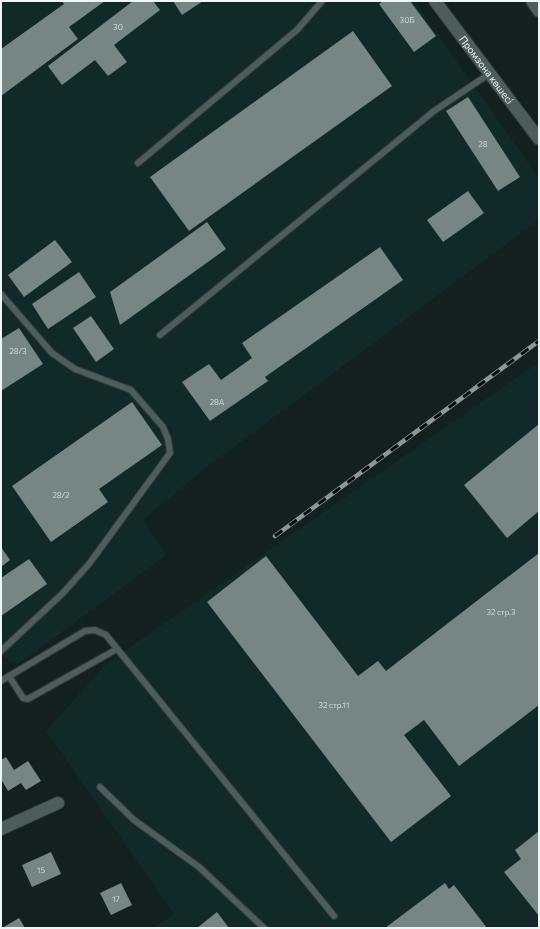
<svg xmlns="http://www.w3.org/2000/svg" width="540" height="929" viewBox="0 0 540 929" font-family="Commissioner,sans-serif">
  <rect width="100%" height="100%" fill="#122020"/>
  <g fill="#112928">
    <polygon points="1,1 414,1 539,178 539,220 203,470 143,520 166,555 17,665 1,655"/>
    <polygon points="539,362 539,928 153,928 174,914 46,731 106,664"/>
  </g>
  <g fill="#758685">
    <polygon points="62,1 105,1 69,27 78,39 1,96 1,49 64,4"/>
    <polygon points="133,1 153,1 160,10 114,45 127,62 108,76 95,60 62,85 48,66"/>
    <polygon points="173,1 203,1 182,15"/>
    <polygon points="383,1 410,1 436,36 414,52 379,4"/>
    <polygon points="353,31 392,86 189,231 150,177"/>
    <polygon points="468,97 520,177 498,191 446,111"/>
    <polygon points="468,191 484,213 443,242 427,220"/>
    <polygon points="207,222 226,249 120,325 110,292"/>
    <polygon points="55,240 72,262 24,297 8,275"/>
    <polygon points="380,247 403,280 265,377 268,381 210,421 182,382 209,364 221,380 252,358 242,343"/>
    <polygon points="79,272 96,297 48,329 32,304"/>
    <polygon points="91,316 114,349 96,362 73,328"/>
    <polygon points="19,328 43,364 1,391 1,339"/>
    <polygon points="132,402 162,445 99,489 108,502 51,542 12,486"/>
    <polygon points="539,424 539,511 507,538 464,485"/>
    <polygon points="1,547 10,560 1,567"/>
    <polygon points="539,553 539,705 459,766 424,720 404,735 451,796 391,842 207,602 266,556 358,676 378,661 386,671"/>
    <polygon points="29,559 47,584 1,616 1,578"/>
    <polygon points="6,757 14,770 28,761 41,781 26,790 21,783 8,791 1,779 1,760"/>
    <polygon points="539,831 539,916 504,872 521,859 515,850"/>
    <polygon points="51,852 61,874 32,887 22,865"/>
    <polygon points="121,883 132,905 111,915 100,893"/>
    <polygon points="445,883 449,889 454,885 487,928 385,928"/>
    <polygon points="217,912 229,928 197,928"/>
    <polygon points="19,918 25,928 2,928"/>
  </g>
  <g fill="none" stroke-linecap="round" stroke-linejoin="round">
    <defs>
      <g id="lane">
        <polyline points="138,163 297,30 322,1"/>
        <polyline points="1,294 52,353 75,369 131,390 163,427 168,439 170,453 89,564 62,594 1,651"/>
        <polyline points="160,335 434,111 489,74"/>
        <polyline points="9,676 23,698 28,699 117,649"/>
        <polyline points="1,681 85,631 95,630 106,635 334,916"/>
        <polyline points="100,787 134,820 199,867 264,928"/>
      </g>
      <g id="street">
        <path id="s1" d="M435 1 539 139"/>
        <polyline points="1,829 58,803"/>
      </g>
      <polyline id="secondary" points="532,1 539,11"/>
    </defs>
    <use href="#lane" stroke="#303939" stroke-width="8"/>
    <use href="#street" stroke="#303939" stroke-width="14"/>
    <use href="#secondary" stroke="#303939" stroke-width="14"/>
    <use href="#lane" stroke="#4c5d5c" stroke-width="6"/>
    <use href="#street" stroke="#4c5d5c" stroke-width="12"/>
    <use href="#secondary" stroke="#4c5d5c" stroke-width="12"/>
    <defs>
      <polyline id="rail" points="275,536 539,341"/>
    </defs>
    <use href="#rail" stroke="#8c9797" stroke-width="4.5"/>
    <use href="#rail" stroke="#040908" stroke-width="3" stroke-dasharray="9" stroke-linecap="butt"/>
  </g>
  <g text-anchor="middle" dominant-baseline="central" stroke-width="3" stroke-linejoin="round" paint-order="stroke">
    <g font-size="8" fill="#cfdada">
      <text x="407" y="20">30Б</text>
      <text x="118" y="27">30</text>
      <text x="483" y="144">28</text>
      <text x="18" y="351">28/3</text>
      <text x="217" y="402">28А</text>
      <text x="61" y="495">28/2</text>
      <text x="501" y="612">32 стр.3</text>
      <text x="334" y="705">32 стр.11</text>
      <text x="41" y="870">15</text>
      <text x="116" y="899">17</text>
    </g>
    <g font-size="10" fill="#edf6f6" stroke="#040908">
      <text stroke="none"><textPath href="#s1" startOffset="86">Промзона көшесі</textPath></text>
    </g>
  </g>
  <rect width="540" height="929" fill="none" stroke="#edf6f6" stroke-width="4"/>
</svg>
